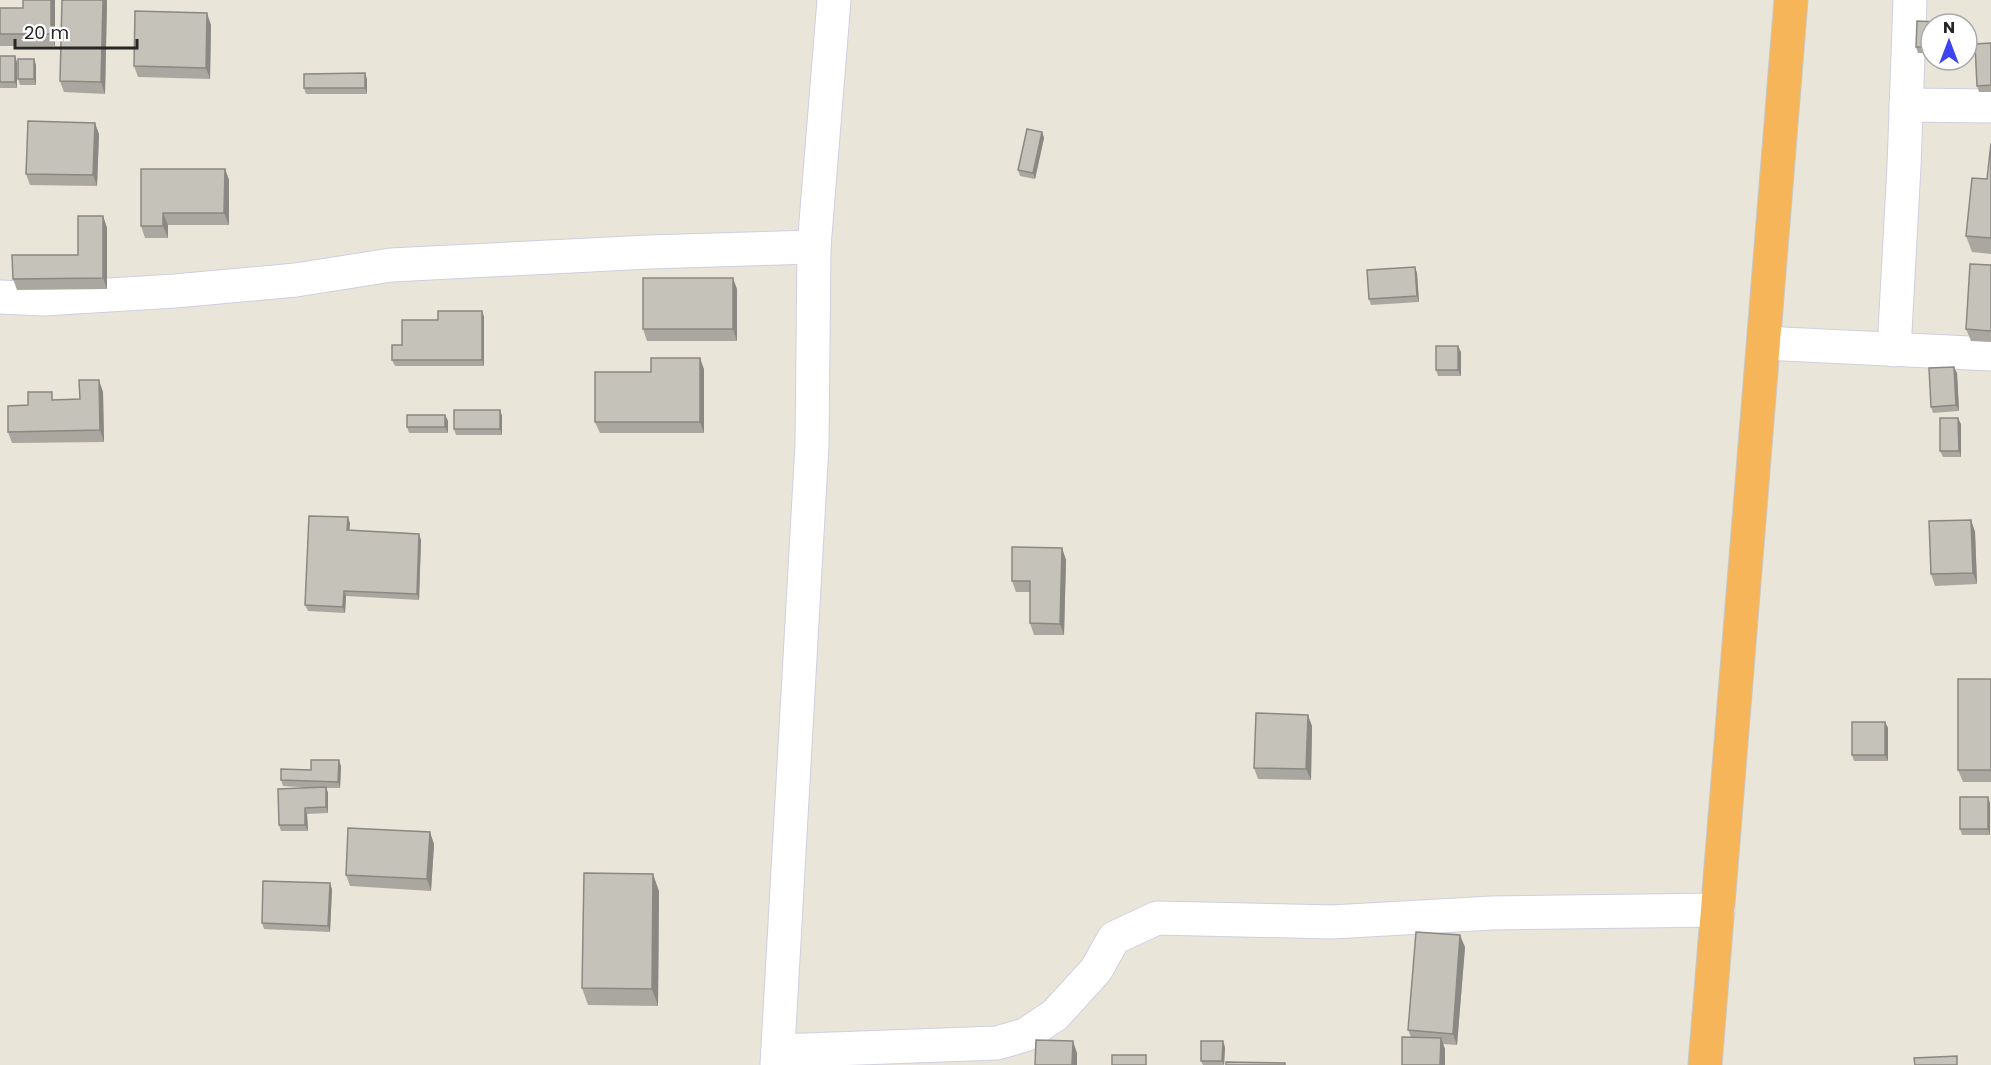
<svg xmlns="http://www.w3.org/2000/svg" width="1991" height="1065" viewBox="0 0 1991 1065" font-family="Poppins,sans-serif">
  <rect width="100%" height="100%" fill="#eae5d9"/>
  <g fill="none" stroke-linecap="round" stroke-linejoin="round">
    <defs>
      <g id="minor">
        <polyline points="1906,105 1991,106"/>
        <polyline points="0,297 43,299 175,291 296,280 391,265 649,252 814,247"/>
        <polyline points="1764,343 1991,354"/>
        <polyline points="1894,350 1904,166 1910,0"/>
        <polyline points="778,1051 997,1043 1025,1035 1055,1015 1096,970 1114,938 1157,918 1332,922 1492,913 1718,910"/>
        <polyline points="777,1065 812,445 814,247 834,0"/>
      </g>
      <polyline id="highway" points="1705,1065 1791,0"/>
    </defs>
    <use href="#minor" stroke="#cfcfe0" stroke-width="35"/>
    <use href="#highway" stroke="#c7c7c7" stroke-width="35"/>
    <use href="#minor" stroke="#fff" stroke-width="33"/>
    <use href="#highway" stroke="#f6b558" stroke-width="33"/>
  </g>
  <g fill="#a9a79f">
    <polygon points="55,0 55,46 0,46 0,8 23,8"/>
    <polygon points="107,0 105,94 64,92 60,81"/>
    <polygon points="1917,21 1937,22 1938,24 1931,24 1931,53 1918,53 1916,47"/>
    <polygon points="211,25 210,79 138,77 134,66"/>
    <polygon points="1991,43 1991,92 1979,92 1977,86"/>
    <polygon points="0,56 17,62 17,88 0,88"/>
    <polygon points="36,65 36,85 20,85 18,79"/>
    <polygon points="367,79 367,94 306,94 304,88"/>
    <polygon points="1042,132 1044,138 1035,179 1020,176 1018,170"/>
    <polygon points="99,134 97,186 30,185 26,174"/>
    <polygon points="1991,143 1991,254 1972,252 1966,236 1987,179"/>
    <polygon points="225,169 229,180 229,225 168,225 168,238 145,238 141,226"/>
    <polygon points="103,216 107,228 107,289 17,290 13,279 78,255"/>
    <polygon points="1991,265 1991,342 1971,341 1966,329"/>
    <polygon points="1417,273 1419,302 1371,305 1369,299"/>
    <polygon points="737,289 737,341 647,341 643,329"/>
    <polygon points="482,311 484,317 484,366 395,366 392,360 402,345 438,320"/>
    <polygon points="1461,352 1461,376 1438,376 1436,370"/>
    <polygon points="704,369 704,433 600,433 595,422"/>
    <polygon points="1957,373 1959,411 1933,413 1931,407"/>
    <polygon points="103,392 104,442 12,443 8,432 28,405 55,400 80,399"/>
    <polygon points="500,410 502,416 502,435 456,435 454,429"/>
    <polygon points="445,415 448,421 448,433 409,433 407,427"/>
    <polygon points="1961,424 1961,457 1943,457 1940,451"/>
    <polygon points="1971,520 1975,532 1977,584 1935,586 1931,574"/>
    <polygon points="350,523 349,530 421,540 419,600 346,596 345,613 308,611 305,605"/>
    <polygon points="1062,548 1066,560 1064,635 1034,635 1030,623 1030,592 1016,592 1012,581"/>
    <polygon points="1991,679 1991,782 1963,782 1958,770"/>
    <polygon points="1885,722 1888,728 1888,761 1854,761 1852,755"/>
    <polygon points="1312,726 1311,780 1258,779 1254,768"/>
    <polygon points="341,766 340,788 326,788 328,793 328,813 307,814 308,831 281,831 279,825 313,788 283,786 281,780 311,770"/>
    <polygon points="1990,803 1990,835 1962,835 1960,829"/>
    <polygon points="434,844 431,891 350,886 346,875"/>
    <polygon points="332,889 330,932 264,929 262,923"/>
    <polygon points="659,891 658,1006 588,1005 582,988"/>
    <polygon points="1465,947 1457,1045 1443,1044 1445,1049 1411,1037 1408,1030"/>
    <polygon points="1225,1047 1224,1065 1203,1065 1201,1061"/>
  </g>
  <g fill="#8a8882">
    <polygon points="51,0 55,0 55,46 51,34"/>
    <polygon points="103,0 107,0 105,94 101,82"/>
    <polygon points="207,13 211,25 210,79 206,68"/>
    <polygon points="15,56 17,62 17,88 15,82"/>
    <polygon points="34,59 36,65 36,85 34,79"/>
    <polygon points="365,73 367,79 367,94 365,88"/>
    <polygon points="95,123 99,134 97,186 93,175"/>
    <polygon points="1042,132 1044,138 1035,179 1033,173"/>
    <polygon points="225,169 229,180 229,225 224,213"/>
    <polygon points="163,213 168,225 168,238 163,226"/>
    <polygon points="103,216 107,228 107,289 103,278"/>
    <polygon points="1415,267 1417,273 1419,302 1417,296"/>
    <polygon points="733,278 737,289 737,341 733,329"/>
    <polygon points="482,311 484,317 484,366 482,360"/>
    <polygon points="1458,346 1461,352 1461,376 1458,370"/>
    <polygon points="700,358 704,369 704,433 700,422"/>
    <polygon points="1954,367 1957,373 1959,411 1956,405"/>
    <polygon points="99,380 103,392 104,442 100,430"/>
    <polygon points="500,410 502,416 502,435 500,429"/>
    <polygon points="445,415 448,421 448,433 445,427"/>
    <polygon points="1958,418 1961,424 1961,457 1959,451"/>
    <polygon points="348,517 350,523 349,536 347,530"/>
    <polygon points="1971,520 1975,532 1977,584 1973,573"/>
    <polygon points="419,534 421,540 419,600 417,594"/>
    <polygon points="1062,548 1066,560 1064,635 1060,624"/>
    <polygon points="344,591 346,596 345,613 343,607"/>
    <polygon points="1308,715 1312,726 1311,780 1306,769"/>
    <polygon points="1885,722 1888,728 1888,761 1885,755"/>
    <polygon points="339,760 341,766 340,788 338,782"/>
    <polygon points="326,787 328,793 328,813 326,807"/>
    <polygon points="1988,797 1990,803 1990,835 1988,829"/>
    <polygon points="305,808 307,814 308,831 305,825"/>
    <polygon points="430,832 434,844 431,891 427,879"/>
    <polygon points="653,874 659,891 658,1006 652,989"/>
    <polygon points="330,883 332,889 330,932 328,926"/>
    <polygon points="1460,935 1465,947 1457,1045 1453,1034"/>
    <polygon points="1441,1038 1445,1049 1445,1065 1440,1065"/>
    <polygon points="1073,1041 1077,1053 1077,1065 1072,1065"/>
    <polygon points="1223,1041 1225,1047 1224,1065 1222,1061"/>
  </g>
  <g fill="#c5c2b9" stroke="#8a8882" stroke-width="1.5">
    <polygon points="23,0 51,0 51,34 0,34 0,8 23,8"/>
    <polygon points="62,0 103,0 101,82 60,81"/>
    <polygon points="135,11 207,13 206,68 134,66"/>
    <polygon points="1917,21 1937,22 1937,24 1931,24 1931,47 1916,47"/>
    <polygon points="1991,43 1991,85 1977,86 1975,44"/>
    <rect x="0" y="56" width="15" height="26"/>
    <rect x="18" y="59" width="16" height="20"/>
    <polygon points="365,73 365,88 304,88 304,74"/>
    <polygon points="28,121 95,123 93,175 26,174"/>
    <polygon points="1027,129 1042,132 1033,173 1018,170"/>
    <polygon points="1991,143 1991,238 1966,236 1972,178 1987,179"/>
    <polygon points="141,169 225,169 224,213 163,213 163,226 141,226"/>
    <polygon points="78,216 103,216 103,278 13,279 12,255 78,255"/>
    <polygon points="1970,264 1991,265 1991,331 1966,329"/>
    <polygon points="1415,267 1417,296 1369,299 1367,270"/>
    <rect x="643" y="278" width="90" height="51"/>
    <polygon points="438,311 482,311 482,360 392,360 392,345 402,345 402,320 438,320"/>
    <rect x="1436" y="346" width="22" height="24"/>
    <polygon points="651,358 700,358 700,422 595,422 595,372 651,372"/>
    <polygon points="1954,367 1956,405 1931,407 1929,368"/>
    <polygon points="79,380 99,380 100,430 8,432 8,406 28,405 28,392 52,392 52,400 80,399"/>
    <rect x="454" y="410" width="46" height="19"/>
    <rect x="407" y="415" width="38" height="12"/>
    <polygon points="1940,418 1958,418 1959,451 1940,451"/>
    <polygon points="309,516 348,517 347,530 419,534 417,594 344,591 343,607 305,605"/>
    <polygon points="1971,520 1973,573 1931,574 1929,521"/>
    <polygon points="1012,547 1062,548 1060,624 1030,623 1030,581 1012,581"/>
    <rect x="1958" y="679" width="33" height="91"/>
    <polygon points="1256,713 1308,715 1306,769 1254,768"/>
    <rect x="1852" y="722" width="33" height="33"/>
    <polygon points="311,760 339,760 338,782 281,780 281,769 311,770"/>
    <polygon points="326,787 326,807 305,808 305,825 279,825 278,789"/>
    <rect x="1960" y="797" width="28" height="32"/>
    <polygon points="348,828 430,832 427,879 346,875"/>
    <polygon points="584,873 653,874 652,989 582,988"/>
    <polygon points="263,881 330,883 328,926 262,923"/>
    <polygon points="1416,932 1460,935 1453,1034 1408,1030"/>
    <polygon points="1402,1037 1441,1038 1440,1065 1402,1065"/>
    <polygon points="1036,1040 1073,1041 1072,1065 1035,1065"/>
    <polygon points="1201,1041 1223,1041 1222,1061 1201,1061"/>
    <rect x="1112" y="1055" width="34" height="10"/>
    <polygon points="1957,1056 1957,1065 1915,1065 1914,1058"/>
    <polygon points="1226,1062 1285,1063 1285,1065 1226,1065"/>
  </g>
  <g transform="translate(1949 42)"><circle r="28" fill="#ffffff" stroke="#a9a9a9" stroke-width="1.5"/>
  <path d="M0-4.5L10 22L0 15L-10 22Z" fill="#3f44f1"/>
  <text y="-9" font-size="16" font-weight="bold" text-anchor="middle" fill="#272727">N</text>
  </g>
  <path d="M15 39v9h122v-9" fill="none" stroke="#272727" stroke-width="3"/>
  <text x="24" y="39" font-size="18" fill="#272727" stroke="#ffffff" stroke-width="4.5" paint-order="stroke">20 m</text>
</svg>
